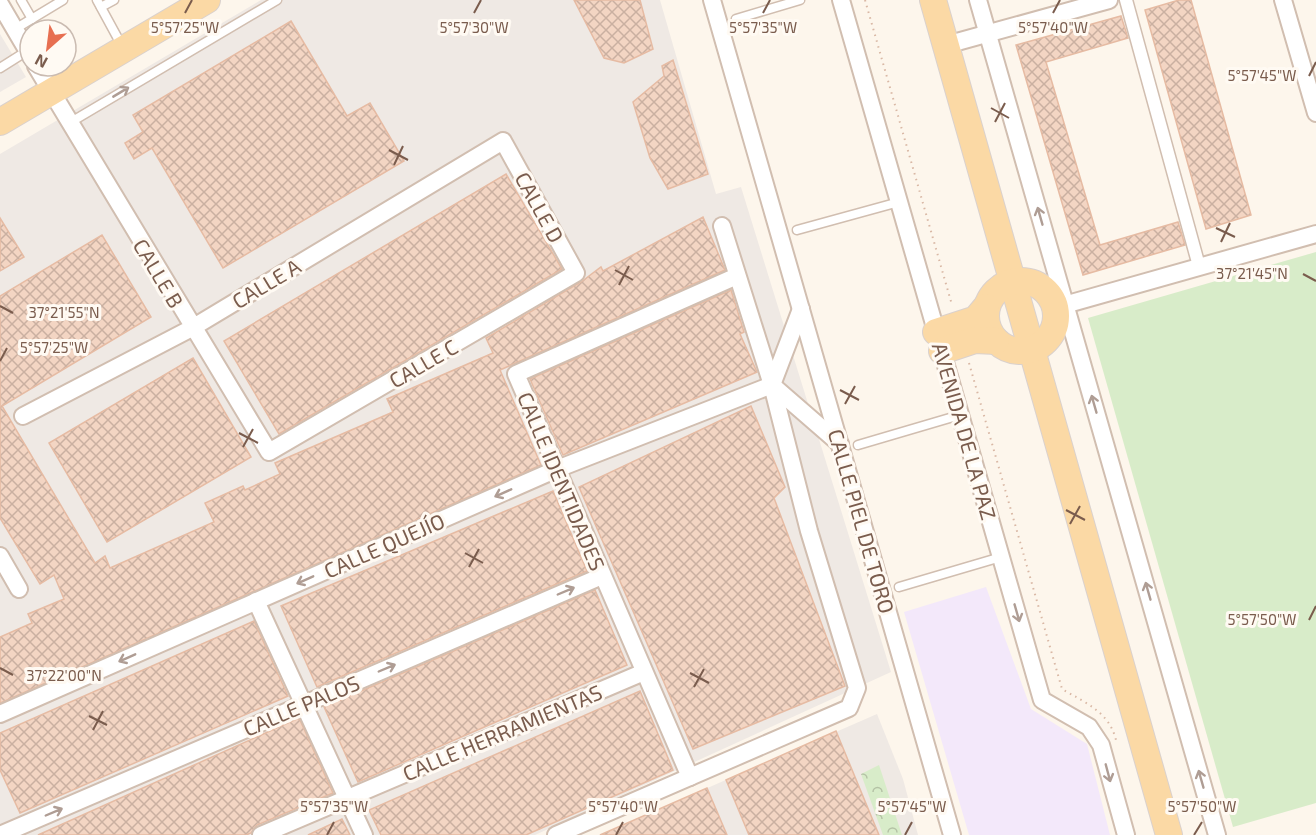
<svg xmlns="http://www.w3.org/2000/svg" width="1316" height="835" viewBox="0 0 1316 835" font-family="'Exo 2',sans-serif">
  <defs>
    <pattern id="forest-crowns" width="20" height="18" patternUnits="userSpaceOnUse" patternTransform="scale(1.5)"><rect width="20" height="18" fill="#d8ecc9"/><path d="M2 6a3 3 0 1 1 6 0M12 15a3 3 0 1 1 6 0" fill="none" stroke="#b4c2a5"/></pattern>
    <pattern id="building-cross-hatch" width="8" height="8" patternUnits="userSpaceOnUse" patternTransform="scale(1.5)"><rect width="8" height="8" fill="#f3d5c3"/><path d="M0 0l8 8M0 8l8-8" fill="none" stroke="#cab0a1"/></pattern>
  </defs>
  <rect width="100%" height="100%" fill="#fdf6ec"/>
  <g fill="#efe9e4">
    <polygon points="261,0 660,0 716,194 741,187 891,672 535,835 0,835 0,154"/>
    <polygon points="0,34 26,77 0,92"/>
    <polygon points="877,714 903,779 918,835 600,835"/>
  </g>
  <polygon fill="#f3e8fa" points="986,587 1031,709 1087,744 1110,835 969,835 904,612"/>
  <polygon fill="url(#forest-crowns)" points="879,765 902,835 883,835 861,774"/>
  <polygon fill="#d8ecc9" points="1316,252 1316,803 1233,827 1088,318"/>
  <g fill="url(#building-cross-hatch)" stroke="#e6bba3" stroke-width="1.5">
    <polygon points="574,0 640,0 653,49 624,63 604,58"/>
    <polygon points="1179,0 1191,0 1251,215 1206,229 1145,10"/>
    <polygon points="1121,16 1128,38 1046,62 1100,245 1178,222 1185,245 1083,275 1016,45"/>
    <polygon points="291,21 347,116 370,103 404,161 223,268 152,148 134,159 125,143 143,132 133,115"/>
    <polygon points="673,60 708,174 668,189 650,158 633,102 664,76 662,66"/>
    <polygon points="506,174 562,269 279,434 224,341"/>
    <polygon points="703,217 725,270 500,370 541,465 0,703 0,637 32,623 28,614 64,599 54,575 40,584 0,518 0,296 102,235 151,317 2,406 95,563 105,556 110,568 214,522 205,503 243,486 245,490 280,474 275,463 393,412 387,399 493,353 486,338 581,282 601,267 603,271"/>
    <polygon points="0,218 24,257 0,271"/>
    <polygon points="731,290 744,332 740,334 757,372 563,455 530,379"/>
    <polygon points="193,358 251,457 107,542 49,443"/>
    <polygon points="751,406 785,487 774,498 845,686 693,749 579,487"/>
    <polygon points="553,491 587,571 317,687 281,606"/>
    <polygon points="595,590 627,665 358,782 324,707"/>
    <polygon points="254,621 288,696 20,813 0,770 0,733"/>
    <polygon points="640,691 673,770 526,835 381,835 369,810"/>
    <polygon points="299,718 333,793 257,825 251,833 246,835 38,835"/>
    <polygon points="836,731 879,835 749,835 726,780"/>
    <polygon points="707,788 727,835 600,835"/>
    <polygon points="342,819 350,835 308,835"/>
  </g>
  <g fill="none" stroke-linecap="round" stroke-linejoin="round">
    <defs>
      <g id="service">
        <polyline points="21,0 32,19"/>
        <polyline points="97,0 122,46"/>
        <polyline points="101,7 114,0"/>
        <polyline points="736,19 800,0"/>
        <polyline points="15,29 63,0"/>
        <polyline points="0,68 27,51"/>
        <polyline points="71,122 277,0"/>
        <polyline points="797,230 899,202"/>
        <polyline points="858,445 960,415"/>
        <polyline points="899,587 1001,557"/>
      </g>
      <polyline id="pedestrian" points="1126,0 1199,266"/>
      <g id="minor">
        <polyline points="712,0 952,835"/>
        <polyline points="841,0 1042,700 1089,727 1101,745 1126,835"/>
        <polyline points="978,0 1217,835"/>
        <polyline points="1283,0 1316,113"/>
        <polyline points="0,4 30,55"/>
        <polyline points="946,45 1109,0"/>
        <polyline points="1057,307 1316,234"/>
        <polyline points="772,385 801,309"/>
        <polyline points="23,416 192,328 503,141 576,273 269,452 36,66"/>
        <polyline points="0,556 19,589"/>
        <polyline points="256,601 364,835"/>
        <polyline points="0,714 557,469 772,385 840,444"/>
        <polyline points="690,777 516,374 737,276"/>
        <polyline points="0,835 602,576"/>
        <polyline points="261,835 644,672"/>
        <polyline points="556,835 849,708 857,688 809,531 772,385 722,226"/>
      </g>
      <g id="primary">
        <polyline points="933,0 1169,835"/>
        <polyline points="0,122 207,0"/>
        <circle cx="1021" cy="316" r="35"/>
        <polyline points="936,332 976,319 986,307"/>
        <polyline points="942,351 975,340 996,341"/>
      </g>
    </defs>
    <use href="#service" stroke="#d1beb0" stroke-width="11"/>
    <use href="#pedestrian" stroke="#d1beb0" stroke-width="15"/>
    <use href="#minor" stroke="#d1beb0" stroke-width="20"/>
    <use href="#primary" stroke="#dad1cd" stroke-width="28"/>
    <g stroke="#d9b8a5" stroke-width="2" stroke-dasharray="1.5 4.5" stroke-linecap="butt">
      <polyline points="865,0 952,305"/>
      <path d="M969 363 1062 689C1086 703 1109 712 1116 740"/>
    </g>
    <use href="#service" stroke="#fff" stroke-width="8"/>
    <use href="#pedestrian" stroke="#fff" stroke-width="12"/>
    <use href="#minor" stroke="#fff" stroke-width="16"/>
    <use href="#primary" stroke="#fbd9a5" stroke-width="26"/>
  </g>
  <defs><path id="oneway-shaft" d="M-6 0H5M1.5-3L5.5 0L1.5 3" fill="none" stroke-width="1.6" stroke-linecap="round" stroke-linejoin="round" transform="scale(1.5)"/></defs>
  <g stroke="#af9d94">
    <use href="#oneway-shaft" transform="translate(121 92) rotate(-31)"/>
    <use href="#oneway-shaft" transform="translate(1040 216) rotate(-106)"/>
    <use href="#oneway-shaft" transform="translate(1094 404) rotate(-106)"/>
    <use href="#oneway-shaft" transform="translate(503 493) rotate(156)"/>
    <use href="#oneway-shaft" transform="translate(305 580) rotate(156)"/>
    <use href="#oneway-shaft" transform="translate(566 591) rotate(-23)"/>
    <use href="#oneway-shaft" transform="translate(1148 591) rotate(-106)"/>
    <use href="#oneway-shaft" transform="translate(1017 613) rotate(74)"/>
    <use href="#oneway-shaft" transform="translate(127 658) rotate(156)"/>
    <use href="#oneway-shaft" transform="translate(387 668) rotate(-23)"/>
    <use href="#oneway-shaft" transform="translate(1108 773) rotate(75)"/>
    <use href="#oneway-shaft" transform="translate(1201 779) rotate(-106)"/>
    <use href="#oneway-shaft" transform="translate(54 812) rotate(-23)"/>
  </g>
  <path fill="none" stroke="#7a5c4d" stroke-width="2" d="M185 13 192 0M474 13 481 0M763 13 770 0M1053 13 1060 0M1309 76 1316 62M991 108 1009 118M995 122 1005 103M389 150 408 160M394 165 403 146M1216 228 1235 237M1221 242 1230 223M615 270 633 280M1303 274 1316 281M619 285 629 266M0 306 13 313M0 361 7 348M840 390 859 400M845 404 855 386M239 433 258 443M243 447 253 429M1066 510 1085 520M1070 524 1080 506M465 553 483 563M469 567 479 549M1309 620 1316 606M0 668 13 675M690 673 709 683M694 687 704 669M89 716 107 725M93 730 103 711M327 835 334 822M616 835 623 822M905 835 912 822M1194 835 1202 822"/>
  <g text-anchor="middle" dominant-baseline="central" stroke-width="6" stroke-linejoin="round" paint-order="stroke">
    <g font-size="21" fill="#7a5c4d" stroke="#fffaf3">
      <text transform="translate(540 207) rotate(61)">CALLE D</text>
      <text transform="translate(159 273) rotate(59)">CALLE B</text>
      <text transform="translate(266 283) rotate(-31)">CALLE A</text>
      <text transform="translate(423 363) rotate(-30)">CALLE C</text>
      <text transform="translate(965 431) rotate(74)">AVENIDA DE LA PAZ</text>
      <text transform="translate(562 481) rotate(67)">CALLE IDENTIDADES</text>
      <text transform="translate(862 521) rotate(74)">CALLE PIEL DE TORO</text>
      <text transform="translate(384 545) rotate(-24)">CALLE QUEJÍO</text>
      <text transform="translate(301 705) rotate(-23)">CALLE PALOS</text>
      <text transform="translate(502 732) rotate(-23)">CALLE HERRAMIENTAS</text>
    </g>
  </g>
  <g font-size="15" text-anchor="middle" fill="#7a5c4d" stroke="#fffaf3" stroke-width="6" stroke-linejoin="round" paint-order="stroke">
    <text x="185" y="33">5°57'25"W</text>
    <text x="474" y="33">5°57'30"W</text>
    <text x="763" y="33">5°57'35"W</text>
    <text x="1053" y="33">5°57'40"W</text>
    <text x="1262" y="81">5°57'45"W</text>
    <text x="1252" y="279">37°21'45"N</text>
    <text x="64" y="318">37°21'55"N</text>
    <text x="54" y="353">5°57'25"W</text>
    <text x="1262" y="625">5°57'50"W</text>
    <text x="64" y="681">37°22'00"N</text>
    <text x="334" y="812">5°57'35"W</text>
    <text x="623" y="812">5°57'40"W</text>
    <text x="912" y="812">5°57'45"W</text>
    <text x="1202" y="812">5°57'50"W</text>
  </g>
  <g transform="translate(48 48) rotate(208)"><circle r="28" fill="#fffaf3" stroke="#cabbb1" stroke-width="1.5"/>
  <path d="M0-4.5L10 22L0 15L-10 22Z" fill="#e76f51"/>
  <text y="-9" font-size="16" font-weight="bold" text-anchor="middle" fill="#7a5c4d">N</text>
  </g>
</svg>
